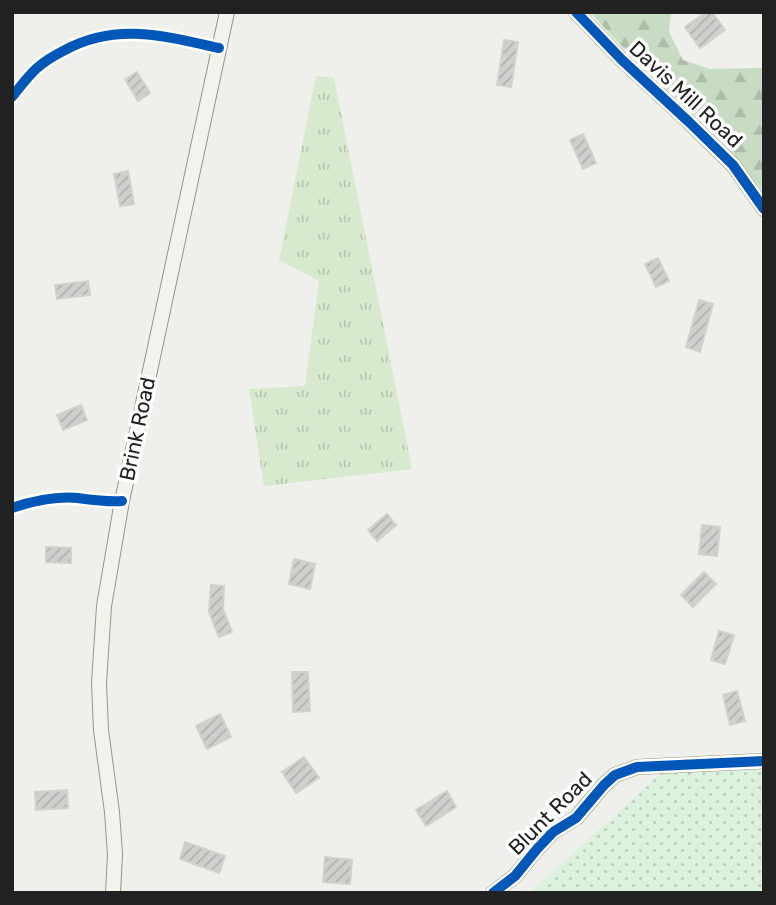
<svg xmlns="http://www.w3.org/2000/svg" width="776" height="905" viewBox="0 0 776 905" font-family="Rubik,sans-serif">
  <defs>
    <pattern id="grass-tufts" width="24" height="20" patternUnits="userSpaceOnUse" patternTransform="scale(1.75)"><rect width="24" height="20" fill="#d7eacd"/><path d="M3 7l-1-3M5 7V3M7 7l1-3M15 17l-1-3M17 17v-4M19 17l1-3" fill="none" stroke="#b8c8b0"/></pattern>
    <pattern id="forest-firs" width="22" height="20" patternUnits="userSpaceOnUse" patternTransform="scale(1.75)"><rect width="22" height="20" fill="#c7dcc3"/><path d="M5 1l3.5 6h-7zM16 11l3.5 6h-7z" fill="#abbca7"/></pattern>
    <pattern id="park-dots" width="8" height="8" patternUnits="userSpaceOnUse" patternTransform="scale(1.75)"><rect width="8" height="8" fill="#dcf2df"/><path d="M2 2h.1M6 6h.1" fill="none" stroke="#bccfbf" stroke-width="1.8" stroke-linecap="round"/></pattern>
    <pattern id="building-hatch" width="6" height="6" patternUnits="userSpaceOnUse" patternTransform="scale(1.75)"><rect width="6" height="6" fill="#d0cfcc"/><path d="M-1 1l2-2M0 6l6-6M5 7l2-2" fill="none" stroke="#b2b1af"/></pattern>
  </defs>
  <rect width="100%" height="100%" fill="#efefeb"/>
  <polygon fill="url(#grass-tufts)" points="316,76 334,78 412,469 264,486 249,389 305,386 319,281 279,260"/>
  <path fill="url(#forest-firs)" d="M590 12H671L669 32 683 60 710 69 764 68V192C749 176 738 156 722 141 678 98 631 59 590 12Z"/>
  <polygon fill="url(#park-dots)" points="764,764 764,893 529,893 667,768"/>
  <g fill="url(#building-hatch)" stroke="#d2d1cd" stroke-width="2">
    <polygon points="706,12 712,12 725,30 700,48 685,27"/>
    <polygon points="504,40 518,42 511,87 497,85"/>
    <polygon points="137,72 150,93 138,101 125,79"/>
    <polygon points="583,134 596,163 583,169 570,140"/>
    <polygon points="128,171 134,204 120,206 114,174"/>
    <polygon points="658,258 669,281 656,287 645,264"/>
    <polygon points="88,281 90,295 57,299 55,285"/>
    <polygon points="699,300 713,304 700,352 686,347"/>
    <polygon points="81,405 87,420 63,430 57,415"/>
    <polygon points="387,514 396,525 377,541 368,530"/>
    <polygon points="702,525 720,527 717,556 699,554"/>
    <polygon points="46,547 71,548 71,563 46,562"/>
    <polygon points="294,559 315,564 310,589 289,584"/>
    <polygon points="704,572 716,584 693,607 681,595"/>
    <polygon points="211,585 224,586 223,609 232,632 219,637 209,612"/>
    <polygon points="719,631 734,635 725,664 711,660"/>
    <polygon points="292,672 308,672 310,711 293,712"/>
    <polygon points="737,691 745,721 730,725 723,695"/>
    <polygon points="220,714 231,737 207,749 196,726"/>
    <polygon points="304,757 319,778 296,793 282,772"/>
    <polygon points="67,790 68,808 36,810 35,792"/>
    <polygon points="447,791 456,807 426,826 416,810"/>
    <polygon points="185,842 225,856 219,873 180,859"/>
    <polygon points="325,857 352,860 350,884 323,882"/>
  </g>
  <g fill="none" stroke-linecap="round" stroke-linejoin="round">
    <defs>
      <g id="street">
        <path d="M12 97C20 87 28 76 37 68 45 61 55 55 65 50 116 22 165 36 219 48"/>
        <path d="M12 508C33 501 55 496 78 498 93 500 106 502 122 501"/>
      </g>
      <g id="secondary">
        <polyline points="576,12 622,60 689,122 733,165 764,209"/>
        <polyline points="113,893 115,854 112,812 101,730 99,683 104,606 122,501 227,12"/>
        <polyline points="493,893 515,876 537,849 553,832 576,818 604,785 615,775 637,767 764,761"/>
      </g>
    </defs>
    <use href="#street" stroke="#c6c6c4" stroke-width="11"/>
    <use href="#secondary" stroke="#939884" stroke-width="16"/>
    <use href="#street" stroke="#fdfdfc" stroke-width="10"/>
    <use href="#secondary" stroke="#f2f3ed" stroke-width="14"/>
    <defs>
      <g id="cycleway">
        <polyline points="576,12 622,60 689,122 733,165 764,209"/>
        <path d="M12 97C20 87 28 76 37 68 45 61 55 55 65 50 116 22 165 36 219 48"/>
        <path d="M12 508C33 501 55 496 78 498 93 500 106 502 122 501"/>
        <polyline points="493,893 515,876 537,849 553,832 576,818 604,785 615,775 637,767 764,761"/>
      </g>
    </defs>
    <use href="#cycleway" stroke="#fff" stroke-width="15"/>
    <use href="#cycleway" stroke="#0057b8" stroke-width="10"/>
  </g>
  <g text-anchor="middle" dominant-baseline="central" stroke-width="7" stroke-linejoin="round" paint-order="stroke">
    <g font-size="21" fill="#212121" stroke="#fff">
      <text transform="translate(686 94) rotate(43)">Davis Mill Road</text>
      <text transform="translate(137 429) rotate(-78)">Brink Road</text>
      <text transform="translate(550 813) rotate(-45)">Blunt Road</text>
    </g>
  </g>
  <rect width="776" height="905" fill="none" stroke="#212121" stroke-width="28"/>
</svg>
